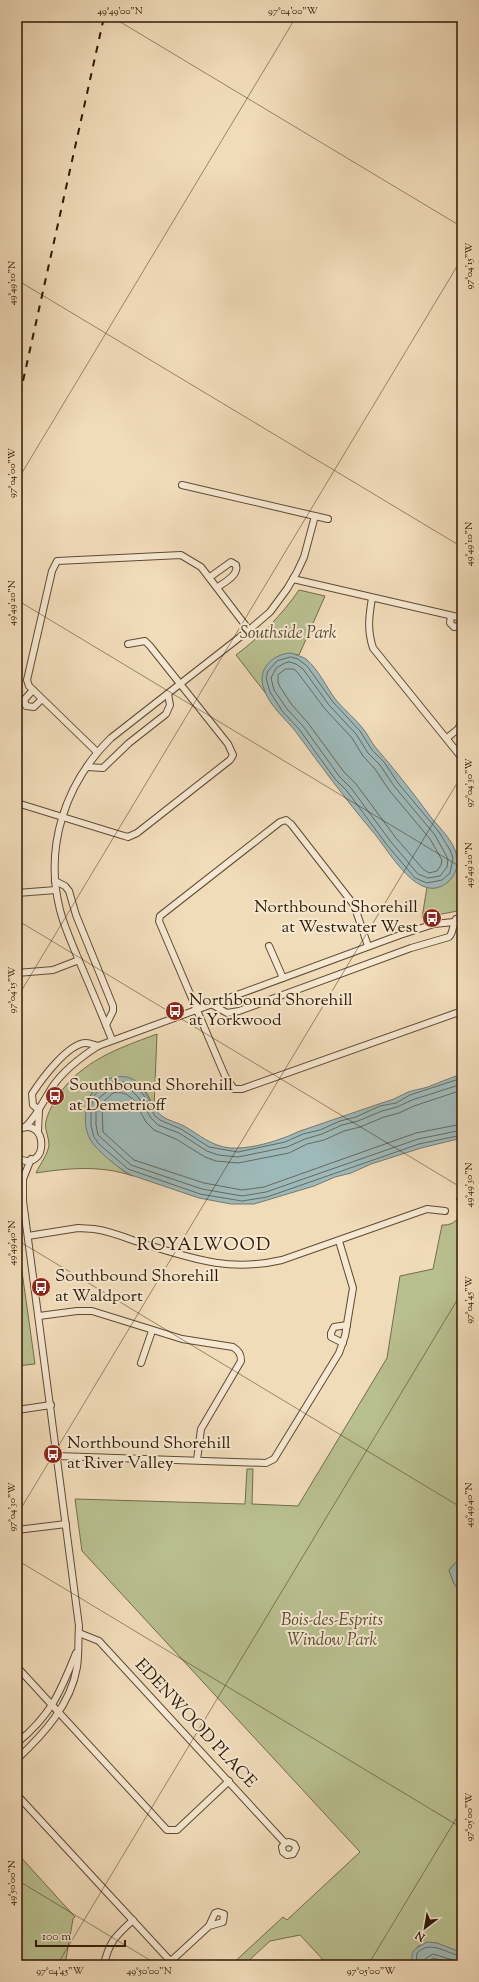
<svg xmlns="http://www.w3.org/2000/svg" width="479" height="1982" viewBox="0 0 479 1982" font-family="'Sorts Mill Goudy',serif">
  <rect width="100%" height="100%" fill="#f1dcba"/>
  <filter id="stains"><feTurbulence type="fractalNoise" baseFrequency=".005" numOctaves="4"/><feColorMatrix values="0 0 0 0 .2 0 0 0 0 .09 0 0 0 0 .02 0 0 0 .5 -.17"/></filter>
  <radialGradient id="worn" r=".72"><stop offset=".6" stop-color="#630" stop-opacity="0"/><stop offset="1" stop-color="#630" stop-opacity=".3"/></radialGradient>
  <g fill="#b9c090" stroke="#746c4a">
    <path d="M299 590 325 596 299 655C274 649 256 670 267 695L236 655C261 636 281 616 299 590Z"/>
    <polygon points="457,857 462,857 462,910 422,918 427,887 433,888 457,864"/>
    <path d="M157 1034 154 1107 146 1092 94 1089 89 1098 90 1139 122 1170 133 1176C100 1165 70 1168 36 1173 40 1164 48 1154 49 1145 49 1137 44 1129 46 1121 48 1112 53 1104 58 1096 81 1061 119 1048 157 1034Z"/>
    <path d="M462 1192V1559L457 1561 449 1570 454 1584 462 1593V1953L436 1943 418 1946 412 1961 413 1965H328L300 1935 270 1941 244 1965H231L283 1917 287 1920 360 1852 82 1551 75 1499 245 1504 247 1469H253L252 1504 298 1506 387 1358 400 1276 433 1269 442 1225C458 1226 466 1211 456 1199Z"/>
    <polygon points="17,1236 35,1364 17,1366"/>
    <polygon points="17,1853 75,1917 73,1919 65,1965 17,1965"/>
    <polygon points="433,1958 462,1965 428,1965 428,1962"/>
  </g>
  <g fill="#9eb9b9" stroke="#727971">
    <path d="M291 653C296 655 301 656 306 659 319 670 326 687 336 700 344 710 356 719 364 730 368 735 371 742 376 748 394 769 411 790 427 812 436 825 449 835 455 850 459 860 458 871 450 880 420 910 389 850 373 832 346 800 321 766 296 732 285 718 268 705 263 686 258 667 274 654 291 653Z"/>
    <path d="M462 1074V1138L421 1148 371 1164 351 1173 335 1177 314 1186 254 1204H231L199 1198 131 1175C119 1169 96 1150 90 1139 79 1119 88 1084 111 1078 146 1069 144 1104 162 1116 168 1121 177 1122 184 1126 200 1135 211 1146 230 1148 247 1149 267 1144 283 1138 290 1136 296 1132 303 1130 333 1120 363 1109 394 1099 399 1097 403 1094 408 1092 414 1090 421 1089 428 1087 440 1082 450 1078 462 1074Z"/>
    <polygon points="462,1559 462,1593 454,1584 449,1570 457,1561"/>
    <path d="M427 1942 437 1943 460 1952 462 1953V1965L433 1958 428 1962V1965H413C409 1949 416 1949 427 1942Z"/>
  </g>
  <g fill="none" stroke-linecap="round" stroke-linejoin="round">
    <g stroke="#66695e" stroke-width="1">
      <polygon points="291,657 298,659 307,666 333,702 360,731 372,750 384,762 398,783 439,832 450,850 453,858 450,873 442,880 427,883 415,878 387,845 347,791 335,779 299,729 283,712 270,692 266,678 268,671 277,661"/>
      <polygon points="290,662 296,664 303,669 329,705 356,734 368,753 380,765 394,786 435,835 448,859 447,867 440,876 428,878 418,874 391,842 351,788 339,776 303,726 287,709 274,690 271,678 276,668 285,663"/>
      <polygon points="286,669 294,669 298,673 325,709 352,738 363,756 375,769 389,790 430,839 442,860 441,865 437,871 429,873 423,869 396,838 356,784 344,772 308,723 292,705 280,687 278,682 278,675"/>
      <polyline points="462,1078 410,1095 396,1103 380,1106 356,1117 340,1121 320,1130 303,1134 285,1142 238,1152 209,1147 181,1129 160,1120 155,1116 143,1094 131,1084 118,1081 109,1083 100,1088 94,1096 91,1107 91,1126 94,1137 99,1144 128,1169 200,1194 242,1201 267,1197 419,1144 462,1135"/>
      <polyline points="462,1084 412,1100 397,1107 382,1111 358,1121 342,1125 322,1134 305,1139 287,1147 238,1157 218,1155 207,1151 179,1133 158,1125 151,1118 138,1097 129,1088 118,1086 111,1088 99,1098 96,1108 96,1125 98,1135 131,1165 202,1189 242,1196 266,1192 418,1139 462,1130"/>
      <polyline points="462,1090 414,1106 399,1113 384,1117 360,1127 344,1131 324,1140 307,1144 289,1153 238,1163 216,1161 205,1157 176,1139 154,1130 146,1122 134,1100 126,1094 118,1092 113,1093 104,1101 102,1108 103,1132 134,1160 204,1183 242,1190 264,1187 416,1133 462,1124"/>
      <path d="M416 1965 417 1953C431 1939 446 1954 462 1956"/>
      <polyline points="424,1965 425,1959 433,1954 453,1960 456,1965"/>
    </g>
    <defs>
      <g id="minor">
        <polyline points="182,485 328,519"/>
        <path d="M210 577 231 562 236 565C239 575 225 582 218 587"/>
        <polyline points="293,579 462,618"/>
        <path d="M372 598C369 616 367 630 373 648L462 758"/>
        <polyline points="451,616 450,623 454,627 462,625"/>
        <polyline points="33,690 24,700 26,706 34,707 42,699"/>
        <polyline points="447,738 458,729 462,722"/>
        <polyline points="97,752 29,686 27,680 52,571 57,561 181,555 201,567 249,630"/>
        <polyline points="87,767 103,768 129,743 166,714 170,705 168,694"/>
        <polyline points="17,803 121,835 128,837 137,833 230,760 233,755 228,744 150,646 145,641 128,644"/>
        <polyline points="55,881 65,886 69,891 76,915 113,1006 113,1011 106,1025"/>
        <polyline points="17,893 56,890"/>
        <polyline points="269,946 283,978"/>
        <polyline points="368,946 354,905 291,824 286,820 280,822 160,916 159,921 225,1076 234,1089 242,1089 462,1011"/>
        <polyline points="17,973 53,970 79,960"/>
        <path d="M211 1004 227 1013 239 1011 411 948 449 937C454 932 452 925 456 919L462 918"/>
        <path d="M112 1040C101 1012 89 984 77 956 71 941 64 926 60 910 44 847 65 783 111 738L249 630 270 612 287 589 297 572 304 557 315 516"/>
        <path d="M25 1127C37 1117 44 1099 53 1086 64 1070 81 1057 98 1046L400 935 434 924 454 922 462 926"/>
        <path d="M17 1130C49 1113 50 1175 17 1158"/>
        <path d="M38 1132 39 1110 33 1105 32 1094C41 1080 68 1043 86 1043 90 1043 94 1045 98 1046"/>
        <polyline points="17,1159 19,1174 23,1179"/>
        <path d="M28 1236 78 1228 94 1229C108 1231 122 1236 135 1241 188 1257 226 1273 282 1260L427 1209 445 1211"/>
        <path d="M39 1316 77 1311H92L182 1339 233 1347C239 1351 241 1354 241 1361L201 1429 197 1460"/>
        <polyline points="343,1343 331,1337 331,1333 334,1327 347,1325"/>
        <polyline points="141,1363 152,1331"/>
        <polyline points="17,1410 51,1405"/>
        <polyline points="57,1456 266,1463 274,1459 339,1353 345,1336 353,1288 339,1241"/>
        <polyline points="17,1530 66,1524"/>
        <polyline points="79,1633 99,1641 285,1843 289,1842 294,1844 296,1848 293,1854 287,1855 283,1852 282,1847 285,1843"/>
        <polyline points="17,1667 167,1830 177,1830 229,1781"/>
        <path d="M17 1743C51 1715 60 1693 76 1653"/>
        <path d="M17 1759C44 1734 71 1704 77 1667 79 1654 78 1639 79 1626L23 1201V1179L31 1159"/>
        <polyline points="17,1795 174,1965"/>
        <polyline points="171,1961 209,1926 223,1922 224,1914 218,1912 215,1913 209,1926"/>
        <path d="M104 1965C109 1941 116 1936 133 1920"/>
      </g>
    </defs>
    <use href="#minor" stroke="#604a32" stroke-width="8"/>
    <use href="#minor" stroke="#f6e8d2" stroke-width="6"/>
    <polyline stroke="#2f1904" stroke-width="2" stroke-dasharray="7 7" stroke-linecap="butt" points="17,408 104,17"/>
  </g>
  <path fill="none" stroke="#2f1904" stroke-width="1" stroke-opacity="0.45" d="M112 17 462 227M17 280 462 547M17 481 296 17M17 600 462 868M17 920 462 1188M17 998 462 258M17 1240 462 1508M17 1515 462 775M17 1560 462 1828M17 1880 158 1965M57 1965 462 1292M368 1965 462 1809"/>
  <defs>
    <symbol id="bus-disc" viewBox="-11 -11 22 22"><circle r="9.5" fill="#8f2418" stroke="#f6e8d2"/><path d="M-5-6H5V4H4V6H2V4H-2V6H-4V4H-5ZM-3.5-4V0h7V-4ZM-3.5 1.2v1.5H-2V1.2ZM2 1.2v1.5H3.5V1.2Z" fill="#fff"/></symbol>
  </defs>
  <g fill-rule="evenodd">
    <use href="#bus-disc" x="421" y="907" width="22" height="22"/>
    <use href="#bus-disc" x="164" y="1000" width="22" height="22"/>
    <use href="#bus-disc" x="44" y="1085" width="22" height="22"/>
    <use href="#bus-disc" x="30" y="1276" width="22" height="22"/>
    <use href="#bus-disc" x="42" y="1443" width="22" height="22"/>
  </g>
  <g text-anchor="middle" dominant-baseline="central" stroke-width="4" stroke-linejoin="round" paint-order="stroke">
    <g font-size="17" font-style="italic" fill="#584b2e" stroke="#f6e8d2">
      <text x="288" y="634">Southside Park</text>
      <text x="332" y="1621">Bois-des-Esprits<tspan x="332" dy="20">Window Park</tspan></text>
    </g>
    <g font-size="17" fill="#2f1904" stroke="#f6e8d2" text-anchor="start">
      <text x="418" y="908" text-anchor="end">Northbound Shorehill<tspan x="418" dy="20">at Westwater West</tspan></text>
      <text x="189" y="1001">Northbound Shorehill<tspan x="189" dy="20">at Yorkwood</tspan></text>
      <text x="69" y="1086">Southbound Shorehill<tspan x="69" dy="20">at Demetrioff</tspan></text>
      <text x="55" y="1277">Southbound Shorehill<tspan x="55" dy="20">at Waldport</tspan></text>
      <text x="67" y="1444">Northbound Shorehill<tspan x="67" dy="20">at River Valley</tspan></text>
    </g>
    <g font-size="17" fill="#2f1904" stroke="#f6e8d2">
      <text transform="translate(195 1724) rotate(47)">EDENWOOD PLACE</text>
    </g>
    <g font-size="18" letter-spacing="1" fill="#2f1904" stroke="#f6e8d2">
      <text x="204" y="1246">ROYALWOOD</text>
    </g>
  </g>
  <rect width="479" height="1982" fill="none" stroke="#f1dcba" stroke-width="44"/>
  <g transform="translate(425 1928) rotate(211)" stroke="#f6e8d2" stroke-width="3" paint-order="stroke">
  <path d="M0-3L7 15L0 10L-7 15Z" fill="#2f1904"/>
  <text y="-6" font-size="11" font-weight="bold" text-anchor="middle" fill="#2f1904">N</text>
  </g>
  <path d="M36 1940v6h89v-6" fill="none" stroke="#2f1904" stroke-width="2"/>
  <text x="42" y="1940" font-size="12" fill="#2f1904" stroke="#f6e8d2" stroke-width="3" paint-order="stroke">100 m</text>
  <rect x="22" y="22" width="435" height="1938" fill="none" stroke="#2f1904" stroke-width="1.5"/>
  <g font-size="10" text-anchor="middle" fill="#2f1904">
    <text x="120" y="14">49°49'00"N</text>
    <text x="293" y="14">97°04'00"W</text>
    <text transform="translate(468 266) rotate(-90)" y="4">97°04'15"W</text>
    <text transform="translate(11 283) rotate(-90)" y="4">49°49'10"N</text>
    <text transform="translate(11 473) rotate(-90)" y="4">97°04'00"W</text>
    <text transform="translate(468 544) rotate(-90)" y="4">49°49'10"N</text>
    <text transform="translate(11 603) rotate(-90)" y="4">49°49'20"N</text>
    <text transform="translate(468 783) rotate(-90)" y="4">97°04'30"W</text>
    <text transform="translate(468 865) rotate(-90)" y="4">49°49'20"N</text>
    <text transform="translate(11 990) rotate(-90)" y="4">97°04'15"W</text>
    <text transform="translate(468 1185) rotate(-90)" y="4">49°49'30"N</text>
    <text transform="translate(11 1243) rotate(-90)" y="4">49°49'40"N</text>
    <text transform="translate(468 1300) rotate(-90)" y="4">97°04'45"W</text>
    <text transform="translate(468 1505) rotate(-90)" y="4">49°49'40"N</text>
    <text transform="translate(11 1507) rotate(-90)" y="4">97°04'30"W</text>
    <text transform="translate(468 1817) rotate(-90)" y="4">97°05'00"W</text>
    <text transform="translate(11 1883) rotate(-90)" y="4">49°50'00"N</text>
    <text x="60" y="1974">97°04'45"W</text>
    <text x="149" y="1974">49°50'00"N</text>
    <text x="371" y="1974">97°05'00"W</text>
  </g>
  <rect width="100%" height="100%" filter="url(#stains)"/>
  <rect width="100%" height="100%" fill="url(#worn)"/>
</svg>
